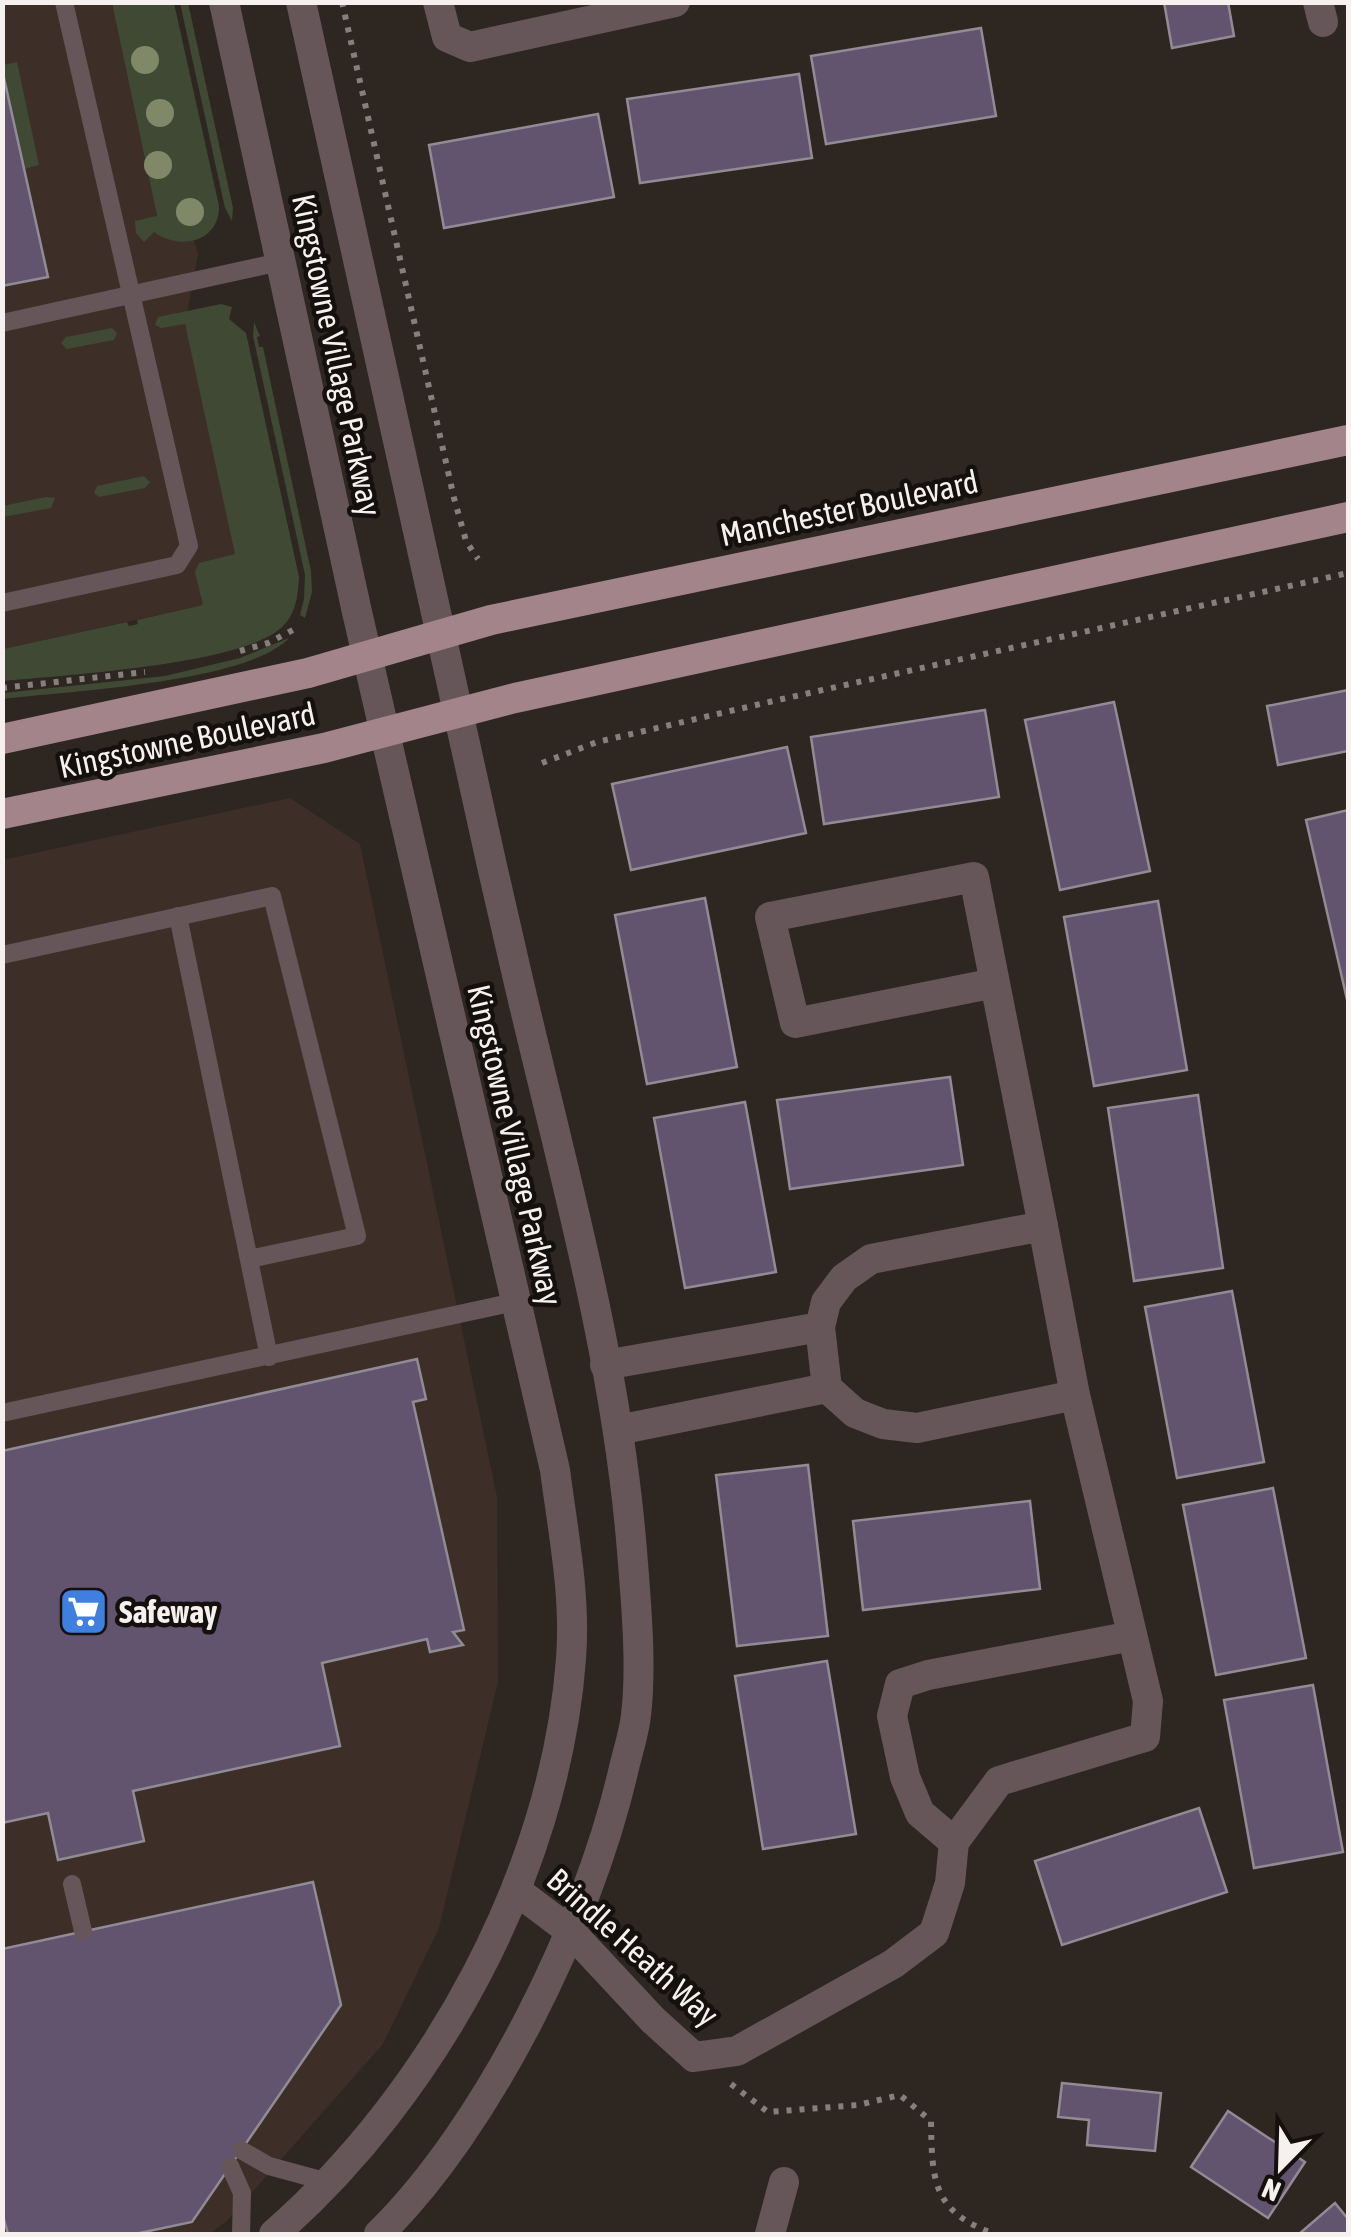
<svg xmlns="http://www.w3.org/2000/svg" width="1351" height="2237" viewBox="0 0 1351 2237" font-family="'Asap Condensed',sans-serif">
  <rect width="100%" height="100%" fill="#2e2621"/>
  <g fill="#3d2f27">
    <polygon points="2,3 112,3 157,217 194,240 198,254 185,324 236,555 203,562 196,572 203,605 3,649"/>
    <polygon points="290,798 360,844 497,1497 498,1682 439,1928 383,2044 227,2221 209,2234 3,2234 2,860"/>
  </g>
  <g fill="#404934">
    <path d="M112 3H174L219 206C220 242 179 251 154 232L144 242 136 233 135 221 157 216Z"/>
    <polygon points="180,3 188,3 233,208 232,221 225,208"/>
    <polygon points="17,62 39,165 24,169 3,69 3,65"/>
    <path d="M221 304 232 307 229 319 246 333 299 577C298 596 296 614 282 627 243 665 62 675 3 681V649L127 622 129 626 138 624 137 620 203 605 195 572 199 563 235 554 185 324 161 328 155 325 158 317Z"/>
    <polygon points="254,322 260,336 257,337 259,347 263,347 311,571 312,592 305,618 300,615 304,599 305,575 253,336"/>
    <polygon points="112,328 117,333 114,340 67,349 61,343 66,337"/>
    <polygon points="144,476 150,482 145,488 99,497 94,493 97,486"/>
    <polygon points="46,497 55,498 51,508 3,517 3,506"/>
    <path d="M289 638C247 683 67 691 3 699V693L165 676 240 658Z"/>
  </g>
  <g fill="#62546f" stroke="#908b95" stroke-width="2.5">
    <polygon points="1164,2 1228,2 1234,36 1172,48"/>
    <polygon points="981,28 996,116 826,144 811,56"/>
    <polygon points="2,69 48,277 2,286"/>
    <polygon points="799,74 812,158 640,183 627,99"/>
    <polygon points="598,114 614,197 444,228 429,145"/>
    <polygon points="1348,690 1348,751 1278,765 1267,706"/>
    <polygon points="1114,702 1150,871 1060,890 1025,720"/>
    <polygon points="985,710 999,797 824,824 811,737"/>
    <polygon points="787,747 806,833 631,870 612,784"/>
    <polygon points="1348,810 1348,1004 1306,820"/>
    <polygon points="705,898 737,1067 647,1084 615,915"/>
    <polygon points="1158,901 1187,1070 1094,1086 1064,917"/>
    <polygon points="950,1077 963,1165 790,1189 777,1100"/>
    <polygon points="1198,1095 1223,1268 1134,1281 1108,1108"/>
    <polygon points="745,1102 776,1272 685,1288 654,1118"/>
    <polygon points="1232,1291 1264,1462 1177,1478 1145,1307"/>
    <polygon points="417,1359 426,1399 413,1402 464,1630 453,1632 463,1645 430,1652 427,1639 322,1663 340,1746 133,1791 144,1841 58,1860 48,1813 2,1823 2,1451"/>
    <polygon points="808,1465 828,1636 737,1646 716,1475"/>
    <polygon points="1273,1488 1306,1658 1216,1675 1183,1505"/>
    <polygon points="1030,1501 1040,1589 863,1610 853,1521"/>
    <polygon points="827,1661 856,1834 763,1849 735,1676"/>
    <polygon points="1313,1685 1343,1852 1254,1868 1224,1700"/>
    <polygon points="1199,1808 1227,1892 1062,1945 1035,1861"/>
    <polygon points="313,1882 341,2005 192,2222 135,2234 8,2234 2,2212 2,1949"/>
    <polygon points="1062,2083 1161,2093 1155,2151 1087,2145 1089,2120 1058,2117"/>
    <polygon points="1228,2111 1305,2162 1268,2218 1191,2167"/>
    <polygon points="1335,2203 1348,2219 1348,2234 1299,2234"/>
  </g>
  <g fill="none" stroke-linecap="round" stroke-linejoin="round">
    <g stroke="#86807c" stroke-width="6" stroke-dasharray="5 8" stroke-linecap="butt">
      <polyline points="342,2 454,498 466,541 478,559"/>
      <polyline points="240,651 268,643 293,630"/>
      <polyline points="2,688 145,672"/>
      <polyline points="542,763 597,742 769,702 1348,573"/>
      <path d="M731 2084 768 2112 858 2105 900 2095 931 2121C932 2180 932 2212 995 2234"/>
    </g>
    <g stroke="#665659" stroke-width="18">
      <polyline points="2,323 280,262"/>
      <polyline points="2,603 177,565 189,546 64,2"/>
      <polyline points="178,916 269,1357"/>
      <polyline points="2,955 272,896 357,1236 249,1259"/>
      <polyline points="2,1413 515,1302"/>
      <polyline points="72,1884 83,1931"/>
      <polyline points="241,2150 269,2166 328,2182"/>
      <polyline points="230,2166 242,2193 241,2234"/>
    </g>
    <g stroke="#665659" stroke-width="30">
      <polyline points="438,2 447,37 470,47 675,2"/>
      <polyline points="1318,2 1323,22"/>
      <polyline points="995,983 795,1023 770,917 974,877 1043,1226"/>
      <polyline points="605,1365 820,1327"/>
      <polyline points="618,1430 827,1388"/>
      <polyline points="954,1842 920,1813 905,1777 892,1716 900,1684 928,1675 1132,1636"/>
      <polyline points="517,1891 570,1931 653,2020 694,2057 737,2051 893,1964 934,1933 950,1883 954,1842 999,1781 1145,1737 1148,1701 1075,1395 1043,1226 871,1259 844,1278 826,1302 820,1327 827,1388 855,1413 883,1424 917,1428 1075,1395"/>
      <polyline points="770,2234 784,2182"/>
    </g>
    <g stroke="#665659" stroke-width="30">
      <path d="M224 2 357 612 555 1470C563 1532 576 1596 571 1659 555 1873 434 2094 274 2234"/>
      <path d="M301 2C371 320 439 637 512 953 557 1151 616 1349 632 1551 636 1601 642 1666 636 1715 634 1734 627 1754 623 1772 588 1923 489 2126 379 2234"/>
    </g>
    <g stroke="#a2848a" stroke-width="30">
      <polyline points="2,739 308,673 491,620 1348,440"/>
      <polyline points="2,814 324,748 515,698 1348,517"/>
    </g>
  </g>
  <g fill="#808868">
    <circle cx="145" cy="60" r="14"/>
    <circle cx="160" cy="113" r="14"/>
    <circle cx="158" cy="165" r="14"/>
    <circle cx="190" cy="212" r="14"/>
  </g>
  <defs>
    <symbol id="supermarket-square" viewBox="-11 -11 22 22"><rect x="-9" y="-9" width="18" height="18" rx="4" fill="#3f7fe0" stroke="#13100e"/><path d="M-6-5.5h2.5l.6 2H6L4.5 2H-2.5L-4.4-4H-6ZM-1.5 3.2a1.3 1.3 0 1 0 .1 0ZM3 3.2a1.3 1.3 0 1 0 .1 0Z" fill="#fff"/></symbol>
  </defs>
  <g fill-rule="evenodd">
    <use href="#supermarket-square" x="56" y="1584" width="55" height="55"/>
  </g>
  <g text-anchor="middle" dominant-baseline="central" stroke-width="9" stroke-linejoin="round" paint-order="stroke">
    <g font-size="32" fill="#f6f1ee" stroke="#13100e">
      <text transform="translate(337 355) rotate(78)">Kingstowne Village Parkway</text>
      <text transform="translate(849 508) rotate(-12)">Manchester Boulevard</text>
      <text transform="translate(187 740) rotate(-12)">Kingstowne Boulevard</text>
      <text transform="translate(515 1145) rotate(77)">Kingstowne Village Parkway</text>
      <text transform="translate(633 1947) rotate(42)">Brindle Heath Way</text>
    </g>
    <g font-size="32" font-weight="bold" fill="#f6f1ee" stroke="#13100e" text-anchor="start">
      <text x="119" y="1611">Safeway</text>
    </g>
  </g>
  <rect width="1351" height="2237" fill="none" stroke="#f6f1ee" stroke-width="10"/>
  <g transform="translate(1281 2167) rotate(203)" stroke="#13100e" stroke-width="8" paint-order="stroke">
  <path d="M0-8L18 38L0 25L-18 38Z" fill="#f6f1ee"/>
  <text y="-15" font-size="28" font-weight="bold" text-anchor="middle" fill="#f6f1ee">N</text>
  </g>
</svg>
